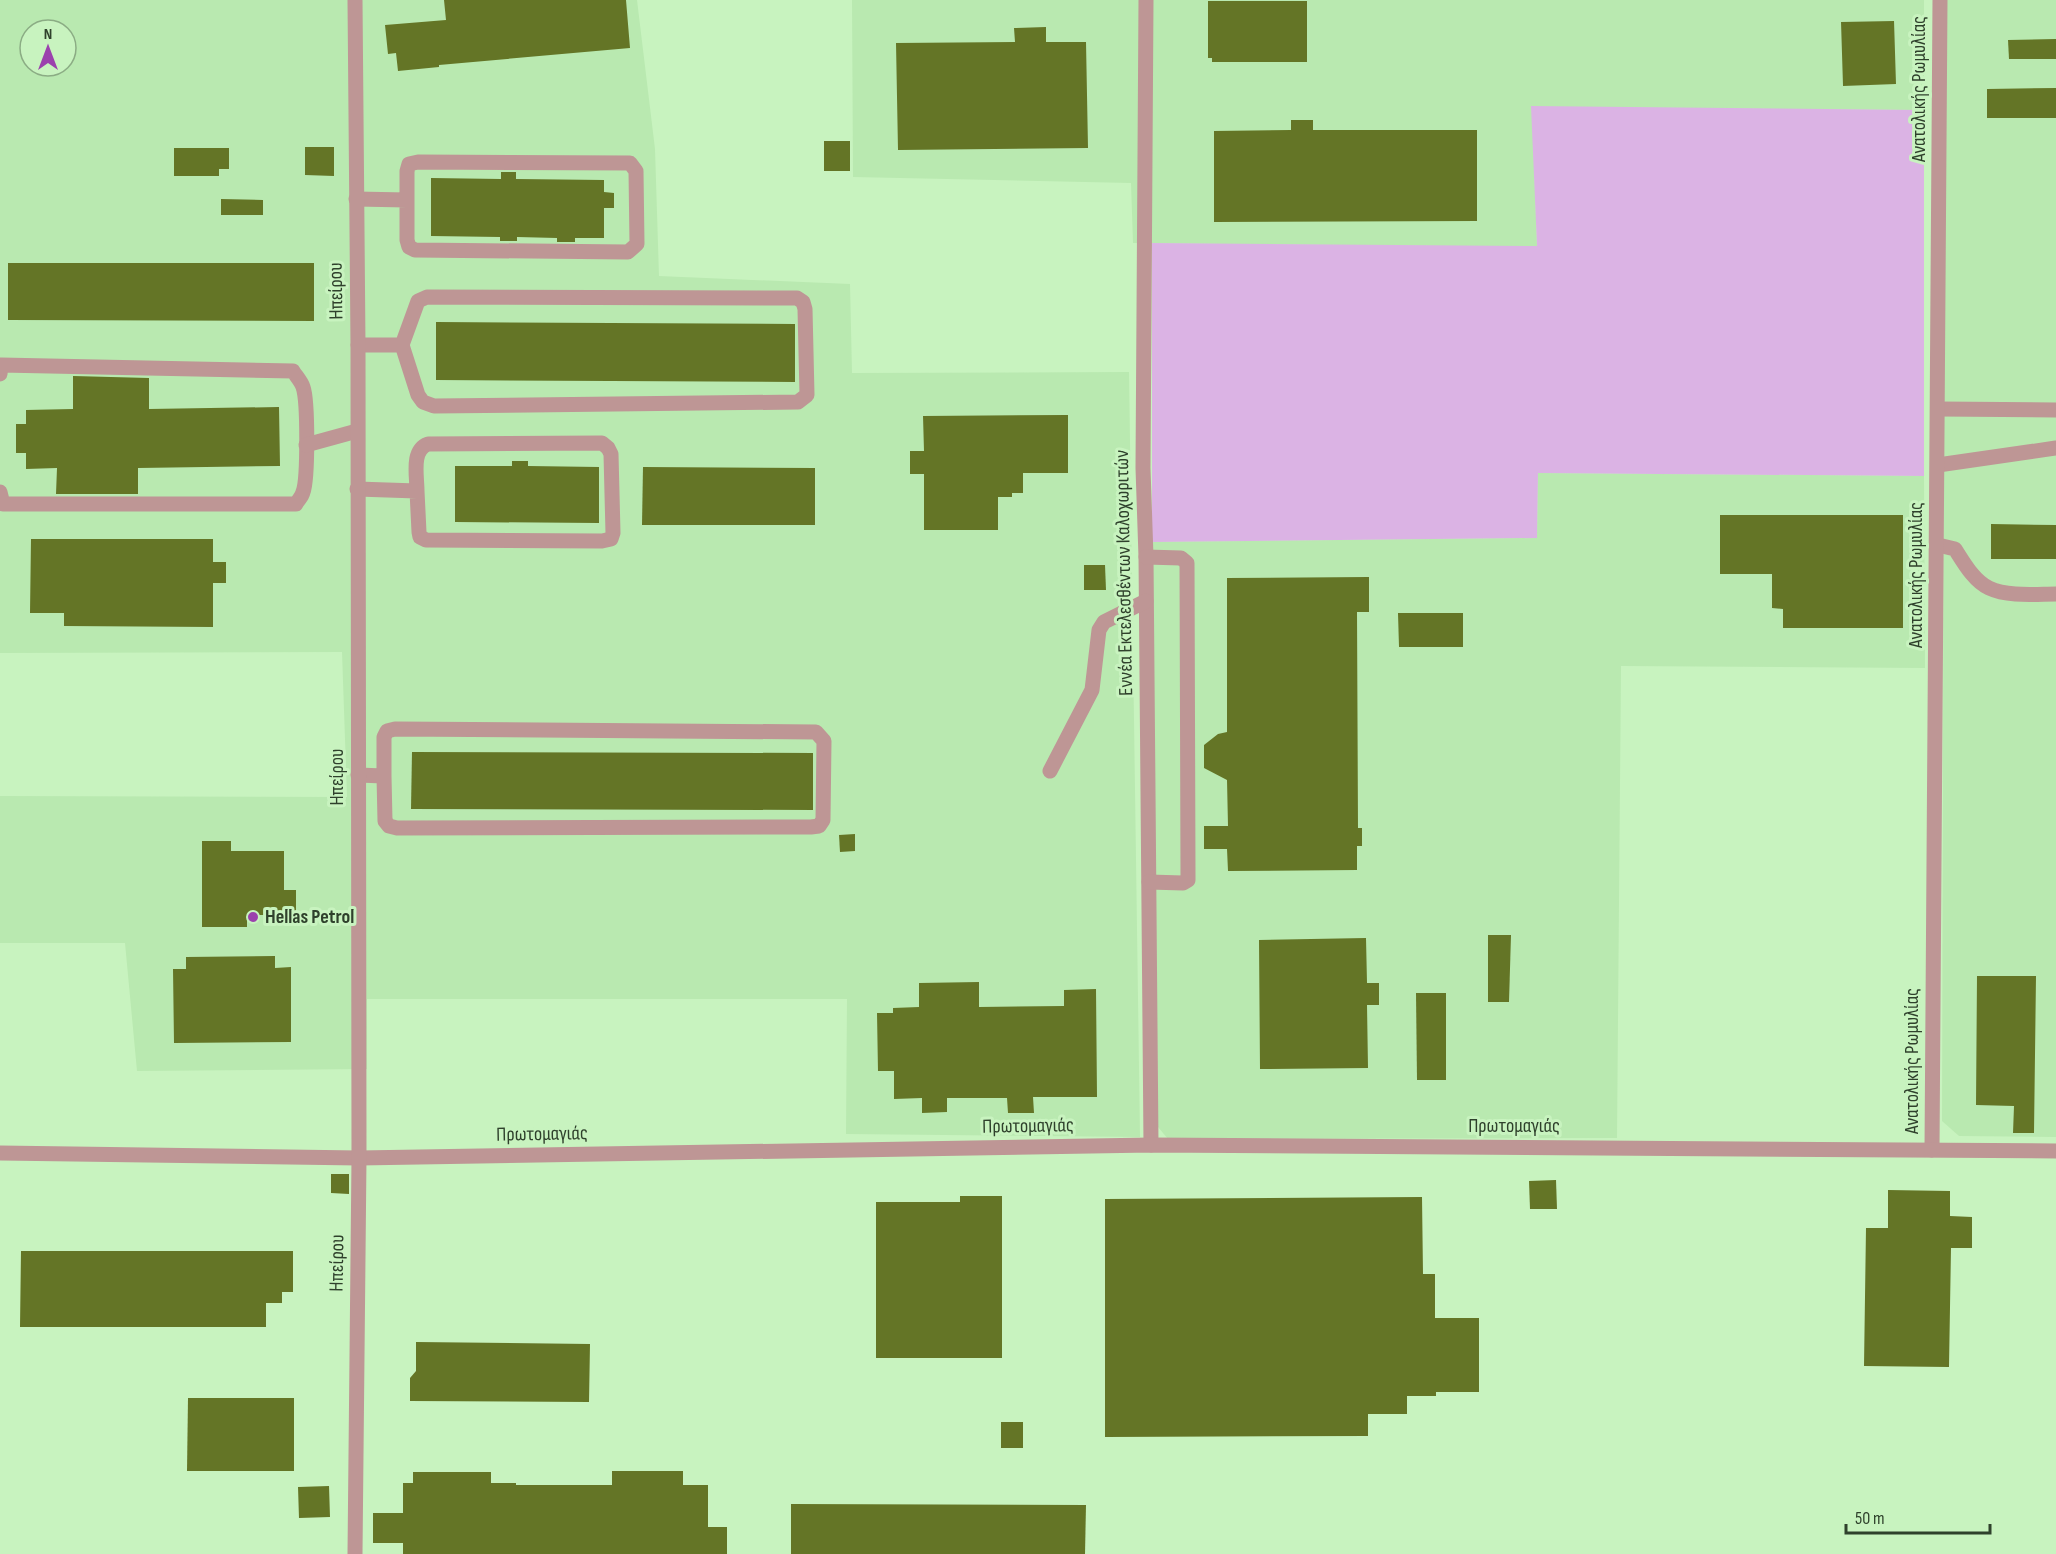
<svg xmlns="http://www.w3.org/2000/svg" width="2056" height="1554" viewBox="0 0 2056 1554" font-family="'Sofia Sans Condensed',sans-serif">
  <rect width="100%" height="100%" fill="#c8f3bf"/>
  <g fill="#b9e9b0" fill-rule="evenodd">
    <path d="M0 0H637L655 149 659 276 850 284 852 373 1129 372 1140 1137 846 1134 847 999H367V1069L137 1071 125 943H0V796L347 797 342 652 0 653ZM30 30H66V66H30Z"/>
    <polygon points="852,0 1924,0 1924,110 1532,107 1537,247 1133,243 1131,183 853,177"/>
    <polygon points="1945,0 2056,0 2056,1137 1959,1136 1942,1121"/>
    <polygon points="1538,473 1924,476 1925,668 1621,666 1617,1138 1168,1139 1158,1127 1152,542 1537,538"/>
  </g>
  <polygon fill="#dbb3e4" points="1531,106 1924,110 1924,476 1538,473 1537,538 1152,542 1152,243 1537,246"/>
  <g fill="#647526">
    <polygon points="444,0 626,0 630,48 439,65 439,67 398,71 396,53 388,54 385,25 446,20"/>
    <polygon points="1208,1 1307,1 1307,62 1212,62 1212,58 1208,58"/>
    <polygon points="1894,21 1896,84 1843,86 1841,22"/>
    <polygon points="1046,27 1046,42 1086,42 1088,148 898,150 896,43 1015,42 1014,28"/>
    <polygon points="2056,39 2056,59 2009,59 2008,40"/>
    <polygon points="2056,88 2056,118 1987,118 1987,89"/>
    <polygon points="1291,120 1313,120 1313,130 1477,130 1477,221 1214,222 1214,131 1291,130"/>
    <rect x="824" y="141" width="26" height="30"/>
    <polygon points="305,147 334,147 334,176 305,175"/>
    <polygon points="174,148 229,148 229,169 219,169 219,176 174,176"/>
    <polygon points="501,172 516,172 516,179 604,180 604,192 614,193 614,208 604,208 604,238 575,238 575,242 557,242 557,238 517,237 517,241 500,241 500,237 431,236 431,178 501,179"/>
    <polygon points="221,199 263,200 263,215 221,215"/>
    <polygon points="8,263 314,263 314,321 8,320"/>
    <polygon points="436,322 795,324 795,382 436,380"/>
    <polygon points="73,376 149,378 149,409 279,407 280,466 138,468 138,494 56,494 57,468 26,469 26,453 16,453 16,424 26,424 26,410 73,409"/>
    <polygon points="1068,415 1068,473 1023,473 1023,493 1012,493 1012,497 998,497 998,530 924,530 924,474 910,474 910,451 924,451 923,416"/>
    <polygon points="512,461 528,461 528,466 599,467 599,523 455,522 455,466 512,466"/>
    <polygon points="643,467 815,468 815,525 642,525"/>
    <polygon points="1720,515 1903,515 1903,628 1783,628 1783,609 1772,608 1772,574 1720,574"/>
    <polygon points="1991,524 2056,525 2056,559 1991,559"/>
    <polygon points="31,539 213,539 213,562 226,562 226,583 213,583 213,627 64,626 64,613 30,613"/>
    <polygon points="1084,565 1105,565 1106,590 1084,590"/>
    <polygon points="1369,577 1369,612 1357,612 1358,828 1362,828 1362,846 1357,846 1357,870 1228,871 1227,849 1204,849 1204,826 1228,826 1227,780 1204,768 1204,745 1218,734 1227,732 1227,578"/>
    <polygon points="1398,613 1463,613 1463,647 1399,647"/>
    <polygon points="412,752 813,753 813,810 411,809"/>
    <polygon points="855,834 855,851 840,852 839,835"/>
    <polygon points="202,841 231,841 231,851 284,851 284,890 296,890 296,915 247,915 247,927 202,927"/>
    <polygon points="1488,935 1511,935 1509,1002 1488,1002"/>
    <polygon points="1366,938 1367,983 1379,983 1379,1005 1367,1005 1368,1068 1260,1069 1259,940"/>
    <polygon points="275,956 275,968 291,967 291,1042 174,1043 173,969 186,969 186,957"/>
    <polygon points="1977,976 2036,976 2034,1133 2013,1133 2014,1106 1976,1105"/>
    <polygon points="979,982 979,1007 1064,1006 1064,990 1096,989 1097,1097 1033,1097 1034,1113 1008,1113 1007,1098 947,1098 947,1112 922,1113 922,1098 894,1099 894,1071 878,1071 877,1013 893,1013 893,1008 919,1007 919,983"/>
    <polygon points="1416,993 1446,993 1446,1080 1417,1080"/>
    <polygon points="331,1174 349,1174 349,1194 331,1193"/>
    <polygon points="1556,1180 1557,1209 1530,1209 1529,1181"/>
    <polygon points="1888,1190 1950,1191 1950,1216 1972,1217 1972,1248 1951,1248 1949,1367 1864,1366 1866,1228 1888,1228"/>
    <polygon points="960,1196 1002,1196 1002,1358 876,1358 876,1202 960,1202"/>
    <polygon points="1422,1197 1423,1274 1435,1274 1435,1318 1479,1318 1479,1392 1436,1392 1436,1396 1407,1396 1407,1414 1368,1414 1368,1436 1105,1437 1105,1199"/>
    <polygon points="21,1251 293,1251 293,1292 282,1292 282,1303 266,1303 266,1327 20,1327"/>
    <polygon points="416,1342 590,1344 589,1402 410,1401 410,1378 416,1371"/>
    <polygon points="188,1398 294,1398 294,1471 187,1471"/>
    <rect x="1001" y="1422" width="22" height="26"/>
    <polygon points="612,1471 683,1471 683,1485 708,1485 708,1527 727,1527 727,1554 403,1554 403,1543 373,1543 373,1513 403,1513 403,1483 413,1483 413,1472 491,1472 491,1483 516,1483 516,1485 612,1485"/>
    <polygon points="329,1486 330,1517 299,1518 298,1487"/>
    <polygon points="791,1504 1086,1505 1085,1554 791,1554"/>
  </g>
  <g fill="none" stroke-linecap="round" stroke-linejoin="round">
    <g stroke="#be9695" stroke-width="15">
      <polyline points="1146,0 1143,468 1146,557 1151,1145"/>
      <polyline points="356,199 407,200 407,240 409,247 415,250 628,252 637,244 636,171 630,163 418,162 409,164 407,171 407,200"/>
      <polyline points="358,345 402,345 418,395 423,402 434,406 798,402 807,395 805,309 803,302 797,298 427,297 418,301 402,345"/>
      <path d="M0 374 1 365 293 371C296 376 301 381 303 387 308 401 308 479 303 492 302 497 298 500 296 504H3L0 492"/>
      <polyline points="1939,409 2056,410"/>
      <polyline points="306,445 357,431"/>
      <polyline points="1938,465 2056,448"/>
      <path d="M357 489 417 491 419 532 420 537 426 540 602 541 611 539 613 533 611 454 608 448 602 443 428 444C411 450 417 476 417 491"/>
      <path d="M1938 545 1955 549C1964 563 1974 581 1989 588 2008 597 2036 594 2056 594"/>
      <polyline points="1146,557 1181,558 1187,563 1188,875 1188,880 1183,883 1149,882"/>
      <polyline points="1050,771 1092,690 1099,630 1104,622 1146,601"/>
      <polyline points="358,775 384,776 385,821 389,826 397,828 811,827 819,826 823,820 824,741 816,732 395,729 387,731 384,737 384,776"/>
      <polyline points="1932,1150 1940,0"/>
      <polyline points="0,1153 359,1158 1151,1145 2056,1151"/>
      <polyline points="355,1554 359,1158 358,345 355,0"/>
    </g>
  </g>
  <circle fill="#9b41ad" stroke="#c8f3bf" stroke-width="2" cx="253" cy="917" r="6"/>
  <g text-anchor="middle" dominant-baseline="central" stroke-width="6" stroke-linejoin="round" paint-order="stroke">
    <g font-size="20" fill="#2f412c" stroke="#c8f3bf">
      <text transform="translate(1919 89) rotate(-90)">Ανατολικής Ρωμυλίας</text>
      <text transform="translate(336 291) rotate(-91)">Ηπείρου</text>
      <text transform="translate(1124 573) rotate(-91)">Εννέα Εκτελεσθέντων Καλοχωριτών</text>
      <text transform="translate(1916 575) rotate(-90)">Ανατολικής Ρωμυλίας</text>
      <text transform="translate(337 777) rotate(-90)">Ηπείρου</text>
      <text transform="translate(1912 1061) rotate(-90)">Ανατολικής Ρωμυλίας</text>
      <text transform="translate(1028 1126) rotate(-1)">Πρωτομαγιάς</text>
      <text x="1514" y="1126">Πρωτομαγιάς</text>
      <text transform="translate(542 1134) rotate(-1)">Πρωτομαγιάς</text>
      <text transform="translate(337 1263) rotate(-89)">Ηπείρου</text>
    </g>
    <g font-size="20" font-weight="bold" fill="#2f412c" stroke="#c8f3bf" text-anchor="start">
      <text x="265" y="917">Hellas Petrol</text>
    </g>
  </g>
  <g transform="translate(48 48)"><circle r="28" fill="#c8f3bf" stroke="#8bac84" stroke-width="1.5"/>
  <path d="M0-4.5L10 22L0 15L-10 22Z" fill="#9b41ad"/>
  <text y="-9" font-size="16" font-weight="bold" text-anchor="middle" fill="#2f412c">N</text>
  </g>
  <path d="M1846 1524v9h144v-9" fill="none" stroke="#2f412c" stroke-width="3"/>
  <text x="1855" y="1524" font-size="18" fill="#2f412c" stroke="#c8f3bf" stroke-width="4.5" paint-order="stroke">50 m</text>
</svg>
